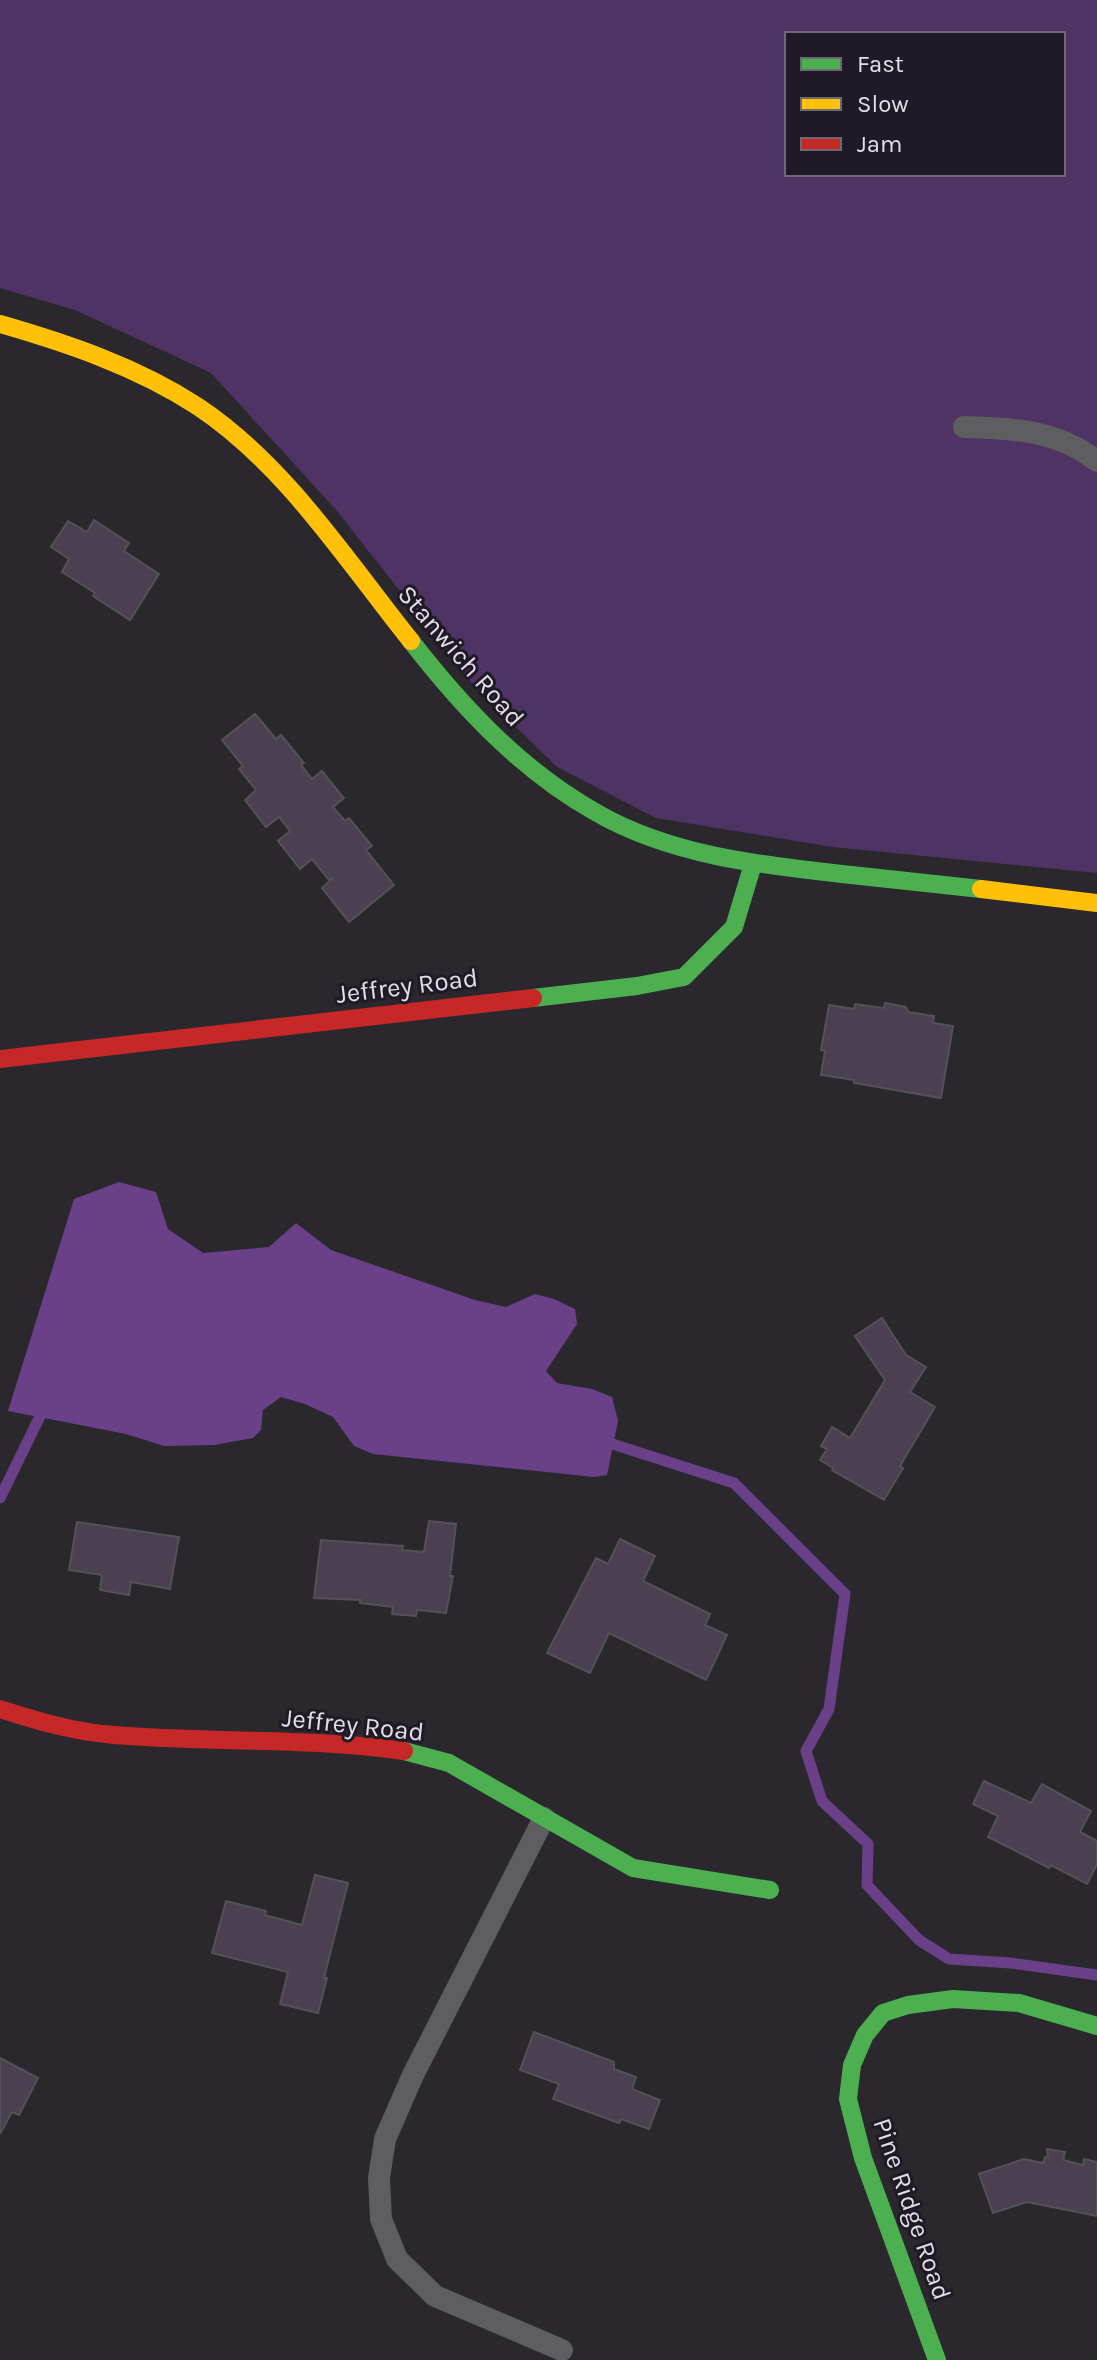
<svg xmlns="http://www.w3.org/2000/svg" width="1097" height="2360" viewBox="0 0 1097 2360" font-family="Karla,sans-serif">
  <rect width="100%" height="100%" fill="#2a272d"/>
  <path fill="#4e3364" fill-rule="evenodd" d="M0 0H1097V873L832 847 656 818 557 767 475 687 337 511 211 373 75 310 0 288ZM787 34H1063V174H787Z"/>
  <polygon fill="#6a4189" points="119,1182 156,1192 168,1229 203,1253 269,1247 296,1223 331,1250 475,1300 506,1307 535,1294 554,1299 575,1309 577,1324 546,1371 557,1383 592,1389 612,1397 618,1421 607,1475 594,1477 373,1454 354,1446 333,1417 305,1404 281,1397 263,1410 261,1430 253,1438 214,1445 164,1446 126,1434 8,1411 74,1199"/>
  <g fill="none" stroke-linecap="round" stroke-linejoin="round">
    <g stroke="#6a4189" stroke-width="11">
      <polyline points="600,1440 734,1483 845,1594 829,1709 806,1751 822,1801 868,1844 867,1885 919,1940 949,1959 1011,1963 1097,1975"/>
      <polyline points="0,1498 46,1404"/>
    </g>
  </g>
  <g fill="#4a4052" stroke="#545157" stroke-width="2">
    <polygon points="94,520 129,543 124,551 159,574 130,620 93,596 95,593 62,572 69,559 51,547 68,521 87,532"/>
    <polygon points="255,714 276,739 281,735 304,763 301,765 312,779 322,771 338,791 344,798 333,807 345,821 349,818 372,846 366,850 394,885 349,922 322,888 334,877 329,880 312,859 300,869 278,841 290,831 279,817 266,827 245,800 256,790 239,769 243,766 222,740"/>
    <polygon points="885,1003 906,1007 908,1012 934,1016 933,1023 953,1026 941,1098 854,1083 854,1080 821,1075 825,1051 821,1050 829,1005 854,1009 855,1004 884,1008"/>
    <polygon points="882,1318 906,1355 926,1367 910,1392 935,1407 900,1466 903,1468 884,1500 832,1470 833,1468 820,1460 827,1449 821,1446 832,1427 850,1438 885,1380 855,1336"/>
    <polygon points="429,1521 456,1524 450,1576 453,1576 446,1613 417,1610 416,1616 392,1614 393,1607 360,1603 361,1600 314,1598 321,1540 403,1546 402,1550 424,1552"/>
    <polygon points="77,1522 179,1537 170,1589 131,1582 129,1595 100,1590 102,1575 69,1570"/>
    <polygon points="620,1539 655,1556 643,1581 710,1614 705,1625 727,1635 706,1680 609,1633 590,1673 547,1653 596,1558 608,1564"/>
    <polygon points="984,1781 1031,1803 1042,1784 1091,1811 1080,1832 1097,1841 1097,1864 1087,1884 1051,1865 1049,1868 988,1837 998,1816 973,1804"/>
    <polygon points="315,1875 348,1883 324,1978 327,1978 318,2013 280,2004 288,1972 212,1953 226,1901 266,1911 265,1915 302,1925"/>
    <polygon points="534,2032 614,2062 614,2069 636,2077 632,2089 660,2100 649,2129 621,2119 619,2123 553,2099 559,2084 520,2070"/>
    <polygon points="0,2058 38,2078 19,2115 12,2112 0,2134"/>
    <polygon points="1047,2149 1065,2152 1063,2160 1083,2165 1084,2159 1097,2162 1097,2216 1027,2202 993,2213 979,2174 1024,2159 1043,2163 1045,2157 1048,2158"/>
  </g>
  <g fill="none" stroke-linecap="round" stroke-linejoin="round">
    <g stroke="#5e5d5f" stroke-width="22">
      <path d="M964 427C1012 428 1057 430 1097 461"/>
      <polyline points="544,1818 413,2075 385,2139 379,2178 381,2219 397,2259 435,2296 562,2350"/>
    </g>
    <g stroke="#4caf50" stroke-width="18">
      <path d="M411 641C463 708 522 771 597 813 670 855 759 865 842 874 888 879 935 884 981 889"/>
      <polyline points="533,998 637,986 684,977 734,927 753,864"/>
      <polyline points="404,1751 449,1763 633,1868 770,1890"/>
      <polyline points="937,2360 863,2158 848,2099 852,2065 865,2035 883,2013 908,2005 953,1999 1019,2003 1097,2026"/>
    </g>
    <g stroke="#ffc107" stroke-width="18">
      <path d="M0 324C69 344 137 367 197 406 285 464 346 560 411 641"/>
      <polyline points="981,889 1097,903"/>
    </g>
    <g stroke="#c62828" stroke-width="18">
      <polyline points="0,1059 533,998"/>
      <path d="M0 1709C37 1721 75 1732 114 1735 210 1743 308 1737 404 1751"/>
    </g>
  </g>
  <g text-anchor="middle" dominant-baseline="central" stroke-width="6" stroke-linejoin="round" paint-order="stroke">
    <g font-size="26" fill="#e2dee7" stroke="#201a26">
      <text transform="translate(461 656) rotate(49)">Stanwich Road</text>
      <text transform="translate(407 986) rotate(-7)">Jeffrey Road</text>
      <text transform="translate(353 1725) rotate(6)">Jeffrey Road</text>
      <text transform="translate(912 2209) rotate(71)">Pine Ridge Road</text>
    </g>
  </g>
  <rect x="785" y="32" width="280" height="144" fill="#201a26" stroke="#6e6873" stroke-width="2"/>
  <rect x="801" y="58" width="40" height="12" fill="#4caf50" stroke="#6e6873" stroke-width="2"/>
  <text x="857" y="72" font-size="24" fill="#e2dee7">Fast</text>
  <rect x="801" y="98" width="40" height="12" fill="#ffc107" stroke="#6e6873" stroke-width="2"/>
  <text x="857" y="112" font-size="24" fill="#e2dee7">Slow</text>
  <rect x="801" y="138" width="40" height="12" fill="#c62828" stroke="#6e6873" stroke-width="2"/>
  <text x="857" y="152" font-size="24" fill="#e2dee7">Jam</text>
</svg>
